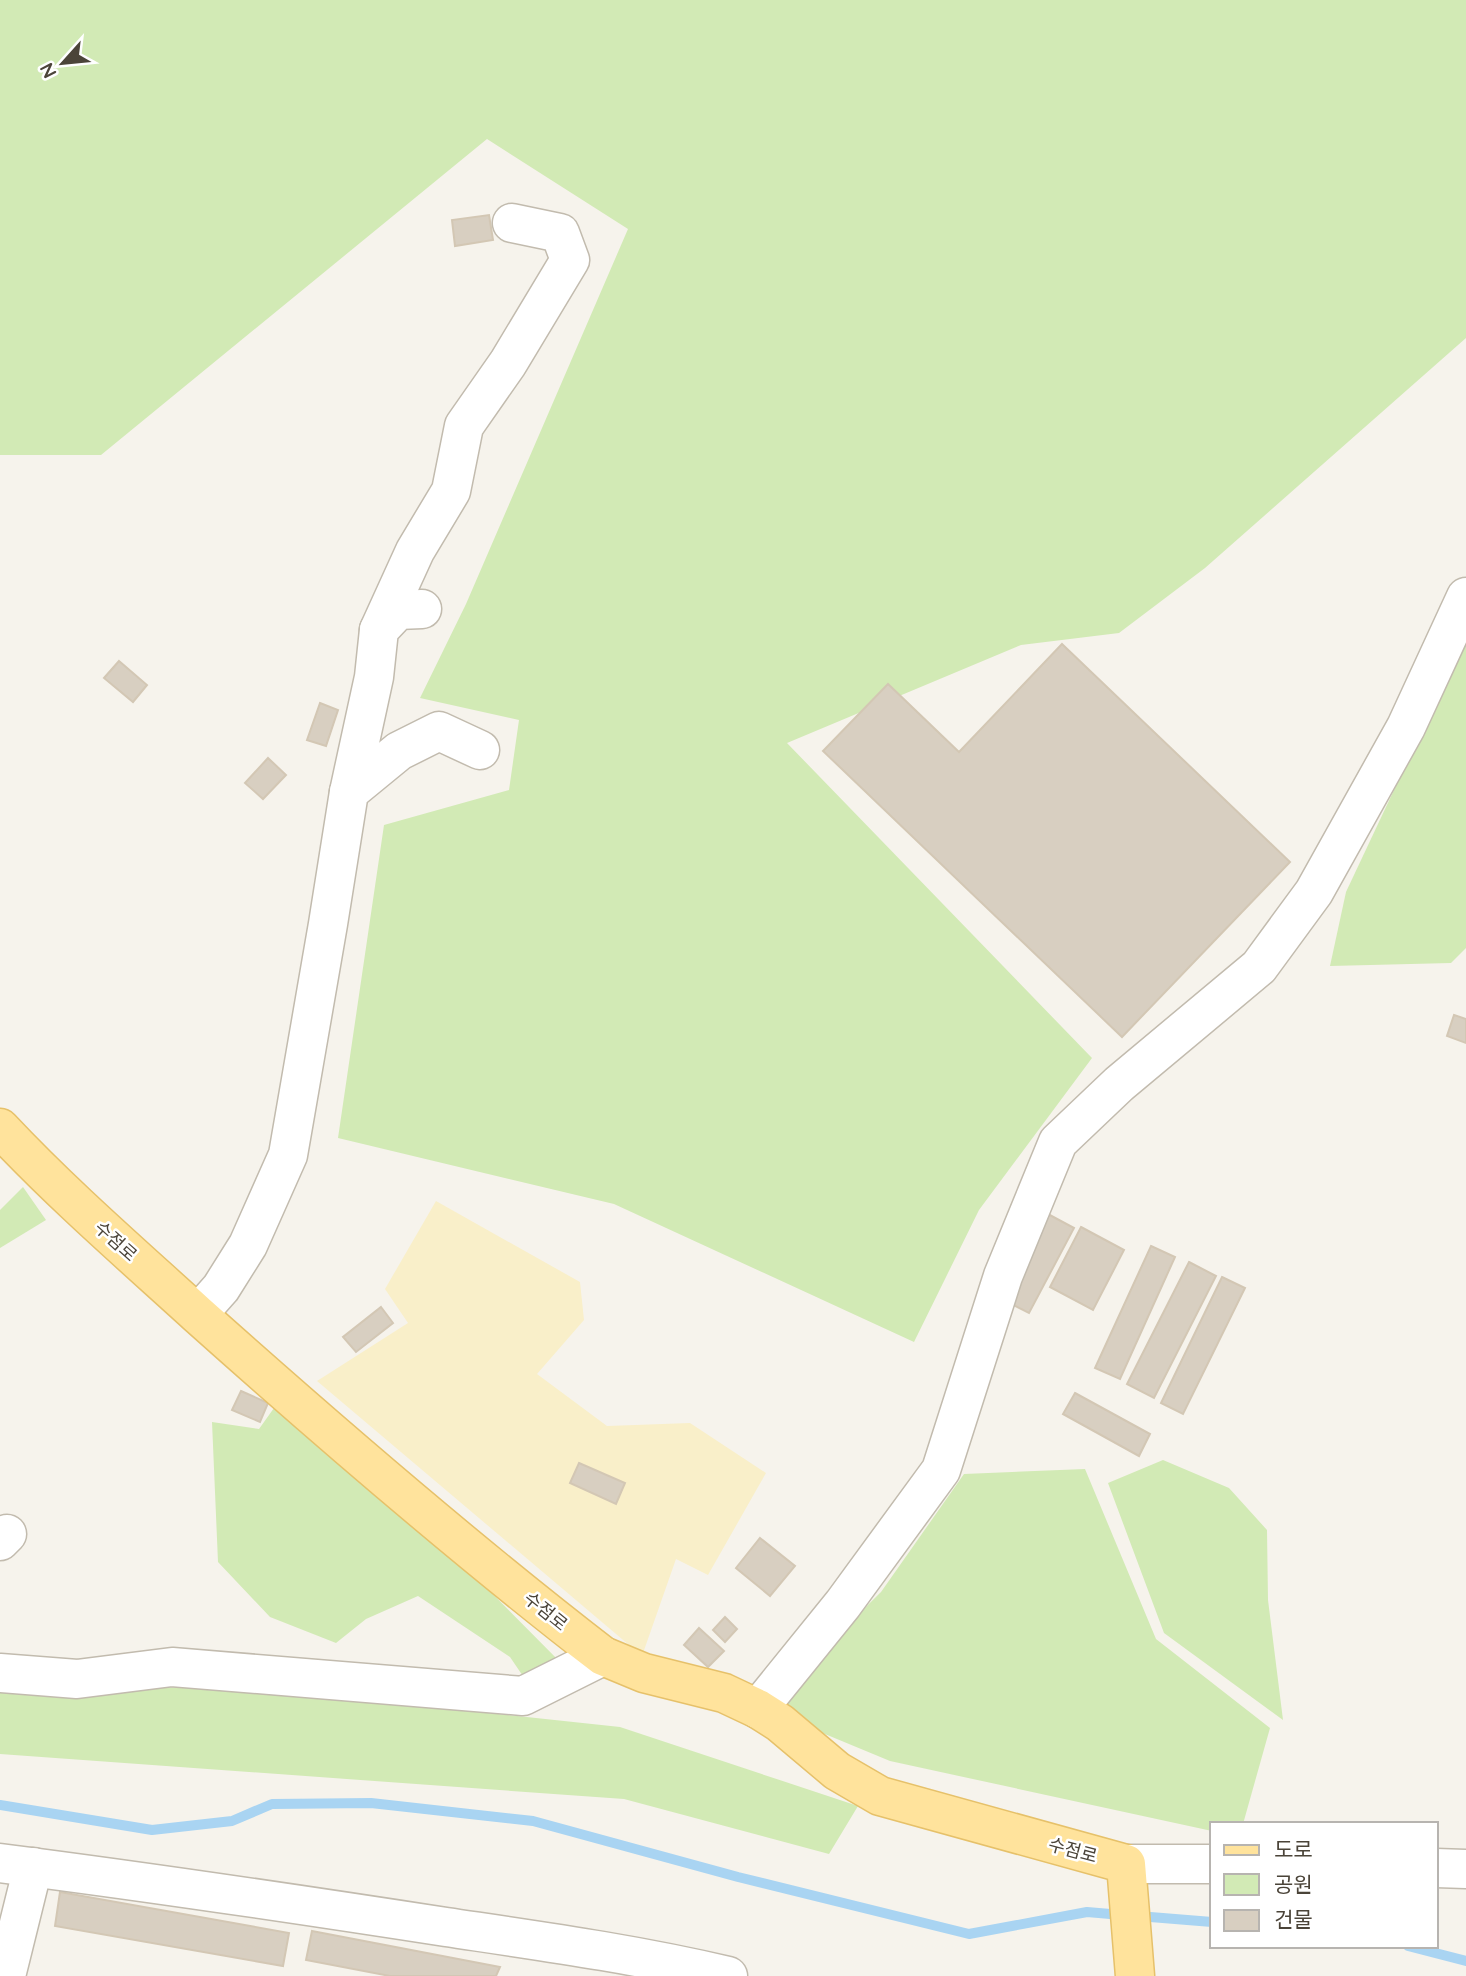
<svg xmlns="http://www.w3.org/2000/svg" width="1466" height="1976" viewBox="0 0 1466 1976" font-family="Quicksand,'Noto Sans KR',sans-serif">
  <rect width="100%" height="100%" fill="#f6f3ec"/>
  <g fill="#d2eab5">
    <polygon points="0,0 1466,0 1466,338 1205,568 1119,633 1021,645 787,743 1092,1058 979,1210 914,1342 614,1204 338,1138 384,825 509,790 519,720 420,698 466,604 628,229 487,139 101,455 0,455"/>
    <polygon points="1466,637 1466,948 1451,963 1330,966 1346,892"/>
    <polygon points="23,1187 46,1220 0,1248 0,1210"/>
    <polygon points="279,1401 468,1569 566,1668 529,1685 510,1657 418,1596 366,1619 336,1643 270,1617 218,1562 212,1422 259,1429"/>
    <polygon points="1163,1460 1229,1488 1267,1530 1268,1600 1283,1720 1164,1633 1108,1483"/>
    <polygon points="1085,1469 1156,1639 1270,1728 1243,1824 1212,1824 1212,1831 890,1761 779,1715 792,1680 881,1592 964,1474"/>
    <polygon points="189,1687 404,1704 620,1727 858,1806 829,1854 624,1799 0,1754 0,1691"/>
  </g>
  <polygon fill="#f9efc9" points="436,1201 580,1282 584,1320 537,1374 607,1426 690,1423 766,1473 708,1575 676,1559 642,1656 317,1381 408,1323 385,1289"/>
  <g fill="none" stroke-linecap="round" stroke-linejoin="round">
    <g stroke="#a9d4f2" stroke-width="10">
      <polyline points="0,1805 152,1830 232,1821 272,1804 371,1803 533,1821 738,1877 969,1934 1087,1912 1122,1915"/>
      <polyline points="1138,1916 1212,1922"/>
      <polyline points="1408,1946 1466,1961"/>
    </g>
  </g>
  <g fill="#d8cfc1" stroke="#d3c7b4" stroke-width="2">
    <polygon points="489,215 493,240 455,246 452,220"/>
    <polygon points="1062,644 1290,862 1122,1037 823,751 888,684 959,752"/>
    <polygon points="119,661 147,685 133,702 104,678"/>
    <polygon points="320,703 338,710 326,746 307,740"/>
    <polygon points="268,758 286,775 263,799 245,783"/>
    <polygon points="1454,1015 1466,1019 1466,1043 1447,1036"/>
    <polygon points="1046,1213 1074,1228 1029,1313 1002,1299"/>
    <polygon points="1081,1227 1124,1250 1093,1310 1050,1287"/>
    <polygon points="1151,1246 1175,1257 1120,1379 1095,1368"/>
    <polygon points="1189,1262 1216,1276 1154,1398 1127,1384"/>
    <polygon points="1222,1277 1245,1288 1183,1414 1161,1403"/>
    <polygon points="381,1307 393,1323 356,1352 343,1337"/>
    <polygon points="241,1391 268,1403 260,1422 232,1410"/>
    <polygon points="1075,1393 1150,1434 1139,1456 1063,1414"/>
    <polygon points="579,1463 625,1483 616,1504 570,1483"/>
    <polygon points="760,1538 795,1566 770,1596 736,1568"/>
    <polygon points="725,1617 737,1629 725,1642 713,1630"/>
    <polygon points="699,1628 724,1651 708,1667 684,1645"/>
    <polygon points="60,1892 289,1933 283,1966 55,1926"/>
    <polygon points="312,1931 500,1967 496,1976 390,1976 306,1960"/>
  </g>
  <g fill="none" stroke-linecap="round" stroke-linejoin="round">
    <defs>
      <g id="minor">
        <polyline points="379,630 415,551 451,491 464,426 508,363 570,260 560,233 512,223"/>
        <polyline points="349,792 374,677 379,630 398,610 422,609"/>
        <polyline points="198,1314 221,1288 248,1245 288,1155 328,924 349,792 399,751 439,731 480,750"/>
        <polyline points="0,1541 7,1534"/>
        <polyline points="0,1673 77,1679 172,1667 523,1696 603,1656"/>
        <polyline points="758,1709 843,1604 941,1470 1003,1276 1058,1142 1119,1084 1259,967 1314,892 1406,727 1466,597"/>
        <path d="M0 1863C149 1882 297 1904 446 1927 540 1941 635 1954 728 1976"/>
        <polyline points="1126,1864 1212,1864"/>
        <polyline points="1436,1868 1466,1869"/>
        <polyline points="6,1976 33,1867"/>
      </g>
      <path id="major" d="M0 1128C62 1194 130 1253 197 1314 329 1432 463 1548 603 1656L644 1673 724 1693 758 1709 780 1723 837 1771 880 1796 1126 1864 1135 1976"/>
    </defs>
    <use href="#minor" stroke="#c2bbae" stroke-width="41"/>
    <use href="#major" stroke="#e6c16a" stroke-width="41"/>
    <use href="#minor" stroke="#fff" stroke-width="38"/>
    <use href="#major" stroke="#ffe39c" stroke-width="38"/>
  </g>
  <g text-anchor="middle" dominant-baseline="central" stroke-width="5" stroke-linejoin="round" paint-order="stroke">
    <g font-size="18" fill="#4b4439" stroke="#fff">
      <text transform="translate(116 1241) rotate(42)">수점로</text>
      <text transform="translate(546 1611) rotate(39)">수점로</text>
      <text transform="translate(1073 1850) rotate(15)">수점로</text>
    </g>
  </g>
  <rect x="1210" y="1822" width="228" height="126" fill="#ffffff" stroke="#b7b4b0" stroke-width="2"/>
  <rect x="1224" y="1845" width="35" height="10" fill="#ffe39c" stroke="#b7b4b0" stroke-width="2"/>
  <text x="1274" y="1857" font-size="21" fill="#4b4439">도로</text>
  <rect x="1224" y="1874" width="35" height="21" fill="#d2eab5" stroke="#b7b4b0" stroke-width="2"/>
  <text x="1274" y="1892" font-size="21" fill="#4b4439">공원</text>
  <rect x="1224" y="1910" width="35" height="21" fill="#d8cfc1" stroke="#b7b4b0" stroke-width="2"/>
  <text x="1274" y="1927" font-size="21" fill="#4b4439">건물</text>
  <g transform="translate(63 63) rotate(243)" stroke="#ffffff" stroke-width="5" paint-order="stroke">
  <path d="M0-5L12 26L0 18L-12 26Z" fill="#4b4439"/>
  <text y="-10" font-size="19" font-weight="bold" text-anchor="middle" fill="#4b4439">N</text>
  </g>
</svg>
